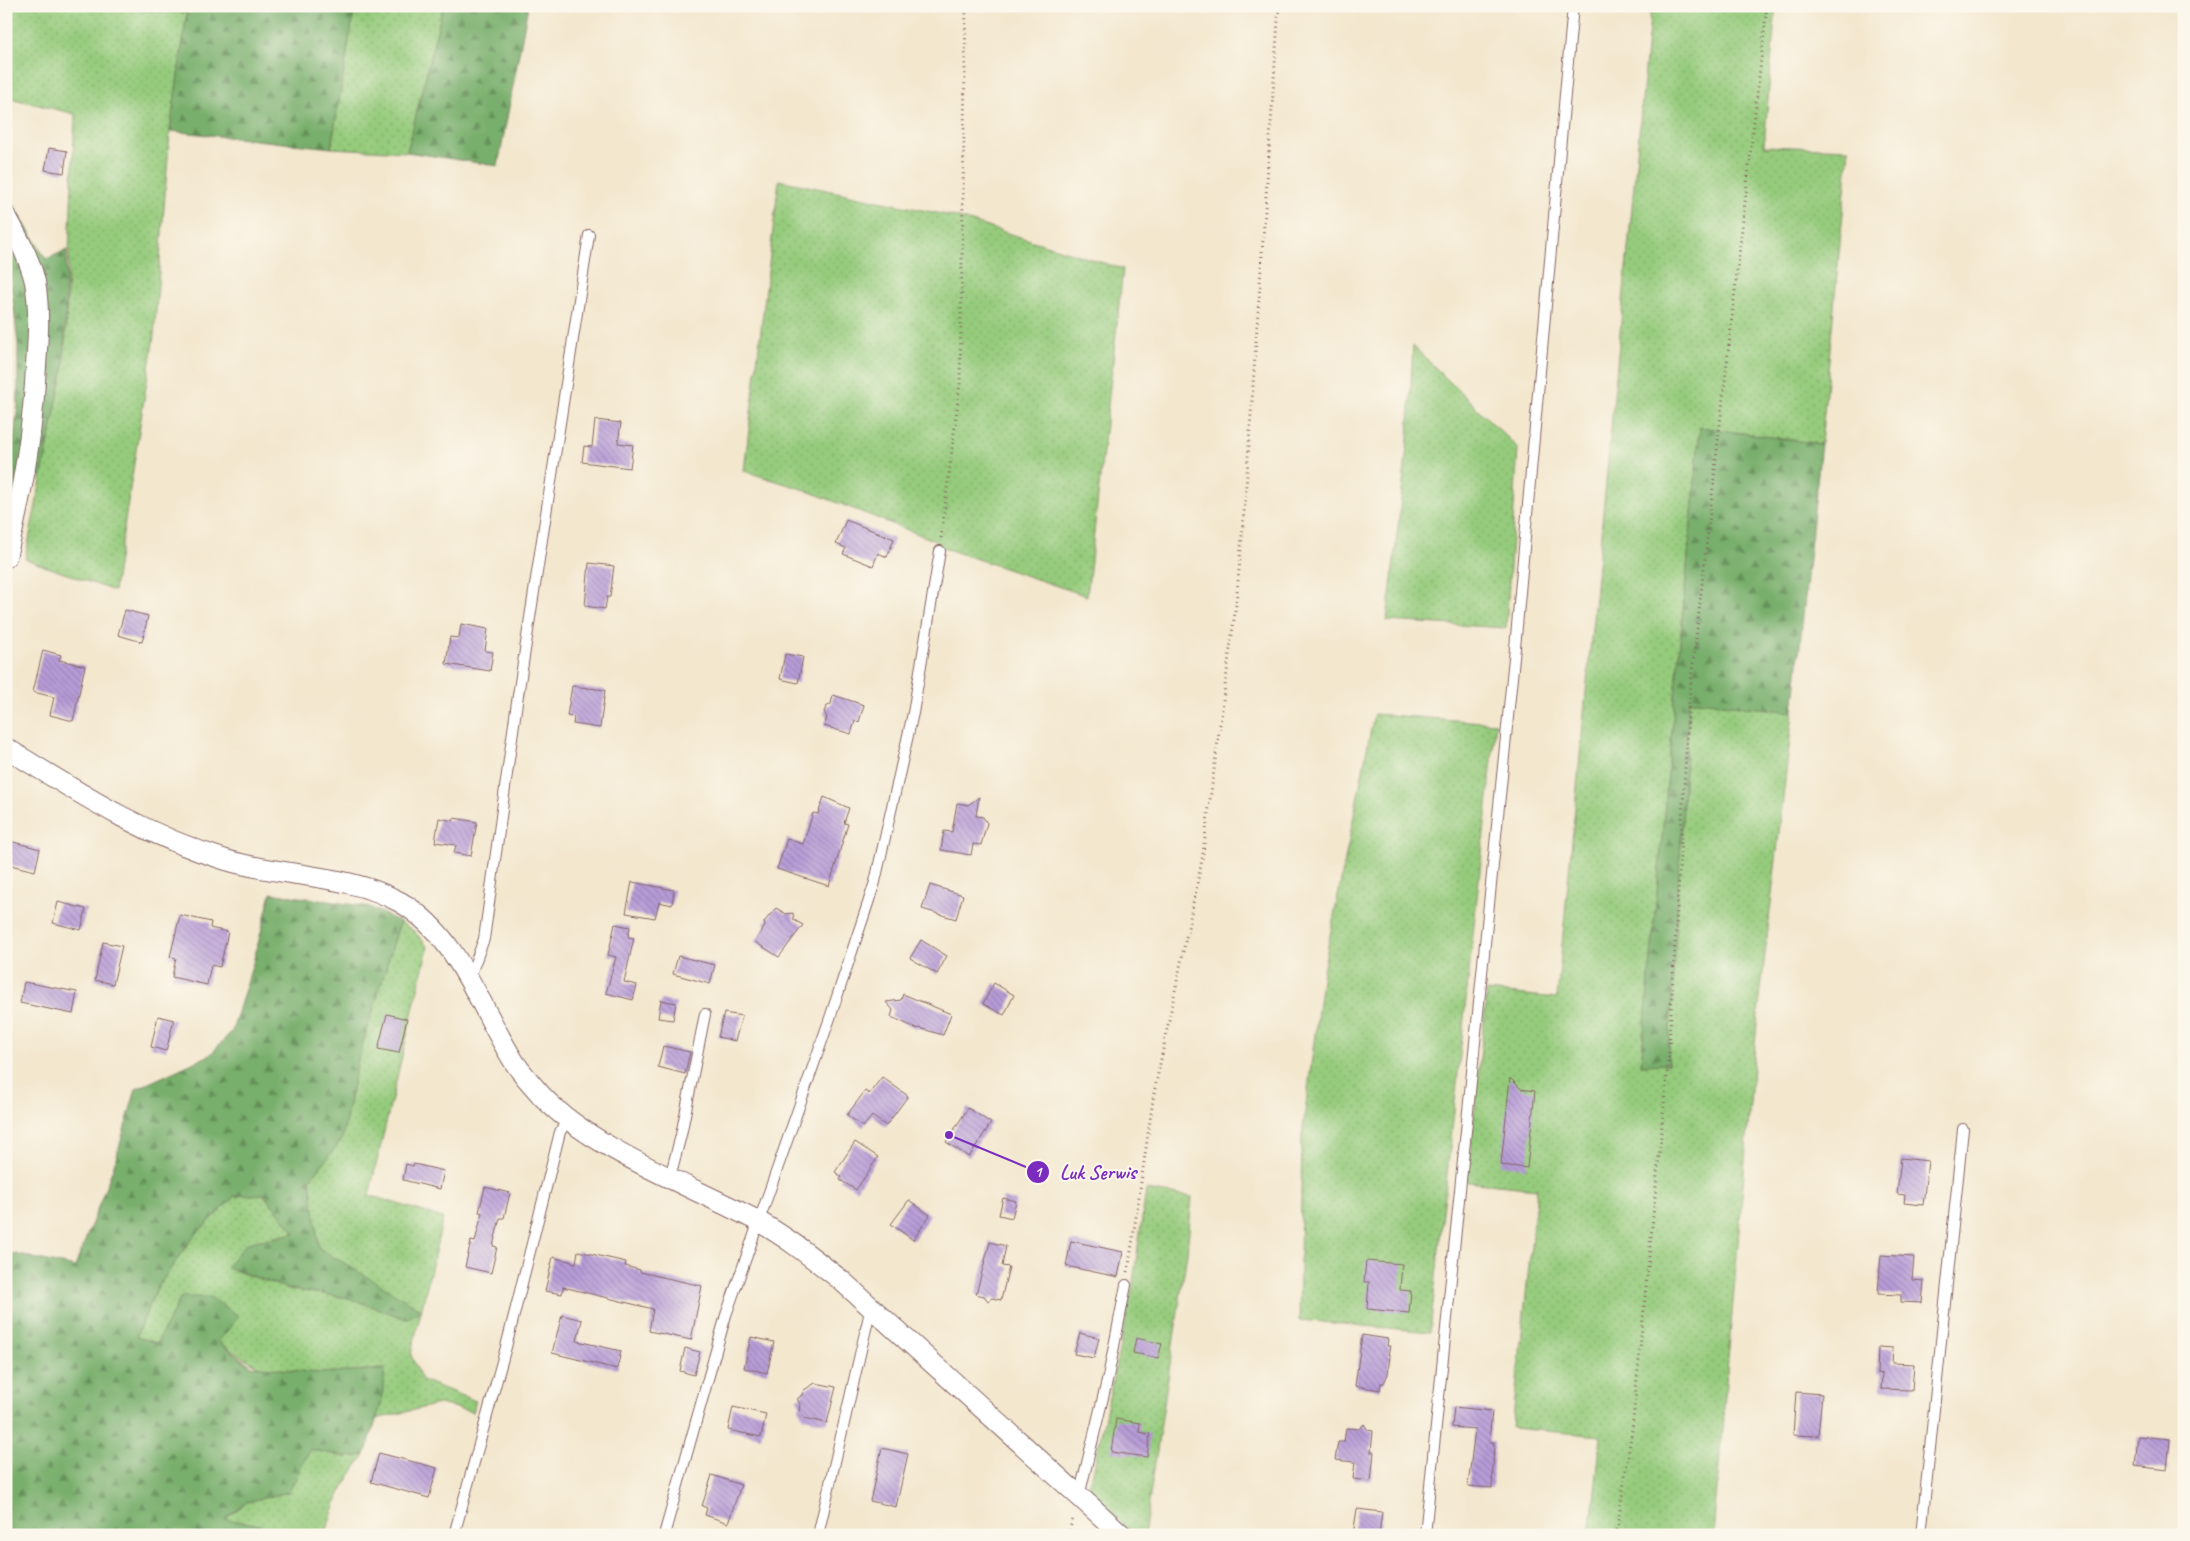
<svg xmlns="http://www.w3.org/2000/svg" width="2190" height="1541" viewBox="0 0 2190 1541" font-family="Caveat,sans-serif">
  <defs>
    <pattern id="grass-dots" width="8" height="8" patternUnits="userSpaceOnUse" patternTransform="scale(1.25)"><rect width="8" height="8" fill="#95cb7c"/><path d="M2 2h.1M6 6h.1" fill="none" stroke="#82ae6b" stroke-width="1.8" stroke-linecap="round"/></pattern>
    <pattern id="forest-firs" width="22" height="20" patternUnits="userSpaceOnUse" patternTransform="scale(1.25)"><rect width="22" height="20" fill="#78af6c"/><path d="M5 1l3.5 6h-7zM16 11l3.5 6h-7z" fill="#648e59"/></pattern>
    <pattern id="building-back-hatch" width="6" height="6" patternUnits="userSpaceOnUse" patternTransform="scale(1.25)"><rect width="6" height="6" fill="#b79cd8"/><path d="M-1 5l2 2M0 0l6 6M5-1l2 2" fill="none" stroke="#977faf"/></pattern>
  </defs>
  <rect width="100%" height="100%" fill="#fbf7ec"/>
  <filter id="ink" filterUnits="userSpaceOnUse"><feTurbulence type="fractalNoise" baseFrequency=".02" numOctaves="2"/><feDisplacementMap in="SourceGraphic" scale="10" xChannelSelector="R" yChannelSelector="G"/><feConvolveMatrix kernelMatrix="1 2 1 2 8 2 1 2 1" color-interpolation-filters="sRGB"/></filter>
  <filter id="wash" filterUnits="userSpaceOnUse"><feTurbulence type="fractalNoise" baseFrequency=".0096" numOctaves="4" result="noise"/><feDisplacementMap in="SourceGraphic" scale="20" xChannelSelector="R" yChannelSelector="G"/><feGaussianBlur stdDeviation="1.12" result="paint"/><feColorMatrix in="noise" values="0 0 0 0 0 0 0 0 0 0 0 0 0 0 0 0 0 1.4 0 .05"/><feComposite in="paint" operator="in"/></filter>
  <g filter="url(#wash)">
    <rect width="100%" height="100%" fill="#f3e7ce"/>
    <g fill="url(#grass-dots)" stroke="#707554">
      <polygon points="15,6 88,6 187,13 170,131 154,336 114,591 25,559 64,366 75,114 6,97 6,50"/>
      <polygon points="355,6 443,6 407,152 331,148"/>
      <polygon points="1651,6 1776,6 1764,146 1849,149 1821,444 1700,428 1641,1065 1668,1064 1689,700 1793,712 1756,1033 1713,1535 1590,1535 1601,1436 1512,1428 1537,1189 1467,1182 1487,991 1557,998"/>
      <polygon points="779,180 956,217 1123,269 1087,596 944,548 931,539 802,489 744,471"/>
      <polygon points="1413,346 1518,448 1506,628 1387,621 1408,440"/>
      <polygon points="1374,714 1496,723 1430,1332 1299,1320 1302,1136 1323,971"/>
      <polygon points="400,922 414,931 428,947 369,1195 443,1218 411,1355 422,1380 476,1401 473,1412 439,1404 376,1419 381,1405 385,1369 320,1373 259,1367 218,1342 181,1297 157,1343 136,1337 157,1288 193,1237 235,1196 263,1194 296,1233 247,1243 227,1268 289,1289 349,1298 406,1319 421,1310 318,1248 310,1180 342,1139 358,1059"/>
      <polygon points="1146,1190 1192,1197 1187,1253 1144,1535 1134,1535 1086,1491 1093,1472 1132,1289"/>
      <path d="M310 1449 345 1457 365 1455C345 1480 333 1504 326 1535H268L260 1525 224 1520 247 1502 288 1492Z"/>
      <polygon points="1434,1525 1498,1533 1498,1535 1433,1535"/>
    </g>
    <g fill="url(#forest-firs)" stroke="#61674c">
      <polygon points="88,6 355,6 331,148 170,131 187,13"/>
      <polygon points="443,6 528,6 498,166 407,152"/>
      <polygon points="6,193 46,259 67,250 64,366 42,475 6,502 18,405 18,344 11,284 6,269"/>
      <polygon points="1700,427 1821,444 1793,712 1689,700 1668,1064 1641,1065"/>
      <polygon points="271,893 370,907 400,922 358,1059 342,1139 310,1180 319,1248 422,1310 406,1319 349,1298 289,1289 226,1267 247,1243 295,1233 264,1194 235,1196 193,1237 157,1288 136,1337 157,1343 181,1297 210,1297 239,1316 218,1342 252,1366 320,1373 385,1369 381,1405 365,1455 345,1457 310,1449 289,1492 247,1502 225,1519 260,1525 268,1535 6,1535 6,1252 75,1267 113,1168 136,1089 210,1055 232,1031 253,963"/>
    </g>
    <g id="blocks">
      <g fill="url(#building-back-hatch)">
        <polygon points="49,148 67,151 64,173 45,170"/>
        <polygon points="595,420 621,423 618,443 633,445 630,468 582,462 584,446 592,447"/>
        <polygon points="846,520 894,539 887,557 878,553 873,566 843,554 846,548 836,544"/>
        <polygon points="589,563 614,566 610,597 607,597 605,609 585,606"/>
        <polygon points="125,610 148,616 142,642 118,635"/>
        <polygon points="461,624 488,629 485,651 493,652 490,671 446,664 450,637 459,638"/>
        <polygon points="43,650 61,655 59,660 85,666 73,721 50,715 54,697 33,692"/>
        <polygon points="785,654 803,657 798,683 780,679"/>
        <polygon points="572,686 605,690 600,728 573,724 574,717 567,716"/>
        <polygon points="833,695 864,705 859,722 855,721 851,734 824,726 827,717 824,712 826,707 831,704"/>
        <polygon points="824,797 849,808 844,823 848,824 829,886 777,869 787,839 803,844 813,813 818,814"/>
        <polygon points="979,797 976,816 983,817 987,823 981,845 973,844 971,855 941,850 944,831 952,832 957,803 968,805"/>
        <polygon points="439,818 453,821 454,818 477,822 471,856 454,853 456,845 435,842"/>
        <polygon points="6,840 40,849 35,871 6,864"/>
        <polygon points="632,882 674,890 672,905 659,902 655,918 626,913"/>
        <polygon points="930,885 963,895 956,919 922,909"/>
        <polygon points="58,902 86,909 81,930 53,923"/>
        <polygon points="776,908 786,914 793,913 794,920 803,925 779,957 755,942 765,926 764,922"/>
        <polygon points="180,915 211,922 210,928 228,932 220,967 211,965 207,985 172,977 176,958 170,957"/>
        <polygon points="615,924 630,927 628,937 634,938 624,982 637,985 633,1000 606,993 616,957 608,955"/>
        <polygon points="921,940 947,956 937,974 910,958"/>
        <polygon points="103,942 122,946 113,984 95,980"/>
        <polygon points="678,956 715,965 710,984 673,974"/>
        <polygon points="24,982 77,992 73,1014 20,1003"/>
        <polygon points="994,983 1014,995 1004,1015 983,1004"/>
        <polygon points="903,994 951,1014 943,1035 919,1028 918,1029 891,1017 893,1010 886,1002 901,1000"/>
        <polygon points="661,1000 676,1003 673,1020 658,1018"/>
        <polygon points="724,1013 742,1016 735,1041 718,1037"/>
        <polygon points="387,1014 407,1019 399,1053 378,1049"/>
        <polygon points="158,1016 174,1020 166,1051 151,1047"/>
        <polygon points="663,1046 690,1052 685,1074 658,1067"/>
        <polygon points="882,1077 908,1096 886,1126 872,1116 863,1127 847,1115 865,1091 869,1094"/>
        <polygon points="1510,1078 1521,1089 1535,1091 1527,1168 1501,1165"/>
        <polygon points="968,1108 991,1123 969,1157 946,1142"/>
        <polygon points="855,1142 878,1157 856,1190 840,1180 842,1177 835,1172"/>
        <polygon points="1901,1158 1928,1161 1923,1205 1904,1203 1905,1195 1897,1194"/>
        <polygon points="406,1164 413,1166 414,1164 444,1171 440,1189 403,1180"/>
        <polygon points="485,1187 510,1193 504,1218 500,1218 493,1246 497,1247 491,1273 465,1267 471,1241 475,1242 482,1213 479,1212"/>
        <polygon points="1003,1198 1016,1201 1012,1218 999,1215"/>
        <polygon points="909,1200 930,1215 913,1240 891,1224"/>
        <polygon points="1071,1241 1123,1252 1118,1277 1066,1266"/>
        <polygon points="990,1242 1006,1246 1002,1266 1009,1267 1001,1300 992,1298 988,1301 984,1296 976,1294"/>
        <polygon points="578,1251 626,1262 625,1266 640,1270 640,1272 702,1286 691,1340 649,1331 653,1309 563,1287 562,1294 545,1291 553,1257 576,1263"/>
        <polygon points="1881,1255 1914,1257 1912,1280 1924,1281 1922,1303 1901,1302 1901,1295 1878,1294"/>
        <polygon points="1366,1261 1402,1264 1400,1290 1411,1291 1409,1313 1367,1309 1369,1282 1364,1282"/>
        <polygon points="562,1315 582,1320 577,1341 621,1351 617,1369 552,1353"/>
        <polygon points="1080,1333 1099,1338 1094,1358 1074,1354"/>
        <polygon points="1362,1335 1388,1339 1387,1346 1390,1346 1388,1355 1390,1355 1388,1374 1384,1383 1381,1383 1380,1390 1355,1386"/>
        <polygon points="751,1337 774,1342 767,1373 744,1368"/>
        <polygon points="1136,1338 1162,1344 1158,1358 1133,1353"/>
        <polygon points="1878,1347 1893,1348 1892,1363 1914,1364 1912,1390 1881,1389 1882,1374 1877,1373"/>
        <polygon points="685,1348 700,1352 694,1375 680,1371"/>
        <polygon points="815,1383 836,1387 827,1423 804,1418 799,1410 800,1404 797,1399 802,1395 804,1390"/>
        <polygon points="1796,1392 1822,1394 1818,1436 1793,1435"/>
        <polygon points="733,1407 766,1414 761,1437 728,1430"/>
        <polygon points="1454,1407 1492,1411 1489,1442 1494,1442 1492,1488 1468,1486 1475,1429 1452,1427"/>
        <polygon points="1116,1419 1140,1423 1139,1432 1150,1434 1147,1457 1111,1452"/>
        <polygon points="1364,1424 1368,1430 1373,1431 1371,1452 1374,1452 1371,1481 1353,1479 1355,1462 1335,1460 1338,1442 1344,1442 1346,1428 1359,1429"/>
        <polygon points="2138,1436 2170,1439 2167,1470 2135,1466"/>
        <polygon points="882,1448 908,1454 896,1507 870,1501"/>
        <polygon points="379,1453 437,1468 429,1498 371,1482"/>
        <polygon points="712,1475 741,1485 728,1523 705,1515 707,1508 702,1506"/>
        <polygon points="1357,1509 1382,1512 1379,1535 1353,1535"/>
      </g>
    </g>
  </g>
  <g filter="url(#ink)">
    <use href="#blocks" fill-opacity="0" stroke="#856564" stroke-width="1"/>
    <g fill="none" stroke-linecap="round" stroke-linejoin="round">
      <defs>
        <g id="lane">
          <polyline points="469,979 484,939 517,702 589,235"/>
          <polyline points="670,1177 681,1135 705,1014"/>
          <polyline points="1079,1496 1108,1377 1126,1285"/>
          <polyline points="454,1535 506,1347 560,1132 567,1120"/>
          <polyline points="664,1535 726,1315 830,1018 875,882 913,713 940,551"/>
          <polyline points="818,1535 871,1307"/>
          <polyline points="1425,1535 1515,648 1573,6"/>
          <polyline points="1921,1535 1963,1129"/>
        </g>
        <g id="street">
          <path d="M6 216C17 236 30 259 35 282 40 310 38 338 36 366 33 432 23 492 6 557"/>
          <path d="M6 748C79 793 143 835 226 860 282 877 347 873 400 902 456 934 478 1002 510 1055 518 1070 530 1082 541 1095 590 1148 689 1185 754 1219 786 1236 814 1259 842 1281L1122 1535"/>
        </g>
      </defs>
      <use href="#lane" stroke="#856564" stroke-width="12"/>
      <use href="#street" stroke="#856564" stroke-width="22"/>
      <g stroke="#856564" stroke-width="3" stroke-dasharray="1 4" stroke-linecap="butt">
        <polyline points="941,538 960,384 966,6"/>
        <polyline points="1128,1272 1154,1093 1202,860 1236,604 1245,502 1279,6"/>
        <polyline points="1067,1535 1074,1517"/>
        <polyline points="1616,1535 1632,1430 1668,1064 1689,700 1767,6"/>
      </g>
      <use href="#lane" stroke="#fff" stroke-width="10"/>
      <use href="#street" stroke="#fff" stroke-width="20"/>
    </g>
  </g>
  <path fill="none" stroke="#7b2cbf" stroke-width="2" d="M949 1135L1038 1172"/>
  <g fill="#7b2cbf" stroke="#fbf7ec" stroke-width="2">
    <circle cx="949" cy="1135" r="5"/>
    <circle cx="1038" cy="1172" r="12"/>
  </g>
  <g font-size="15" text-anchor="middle" font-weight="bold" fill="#fff">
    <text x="1038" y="1177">1</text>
  </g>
  <g font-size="21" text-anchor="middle" font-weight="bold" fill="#7b2cbf" stroke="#fbf7ec" stroke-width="4" stroke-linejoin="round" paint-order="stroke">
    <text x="1098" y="1179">Luk Serwis</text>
  </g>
  <rect width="2190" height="1541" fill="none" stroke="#fbf7ec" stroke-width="25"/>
</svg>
